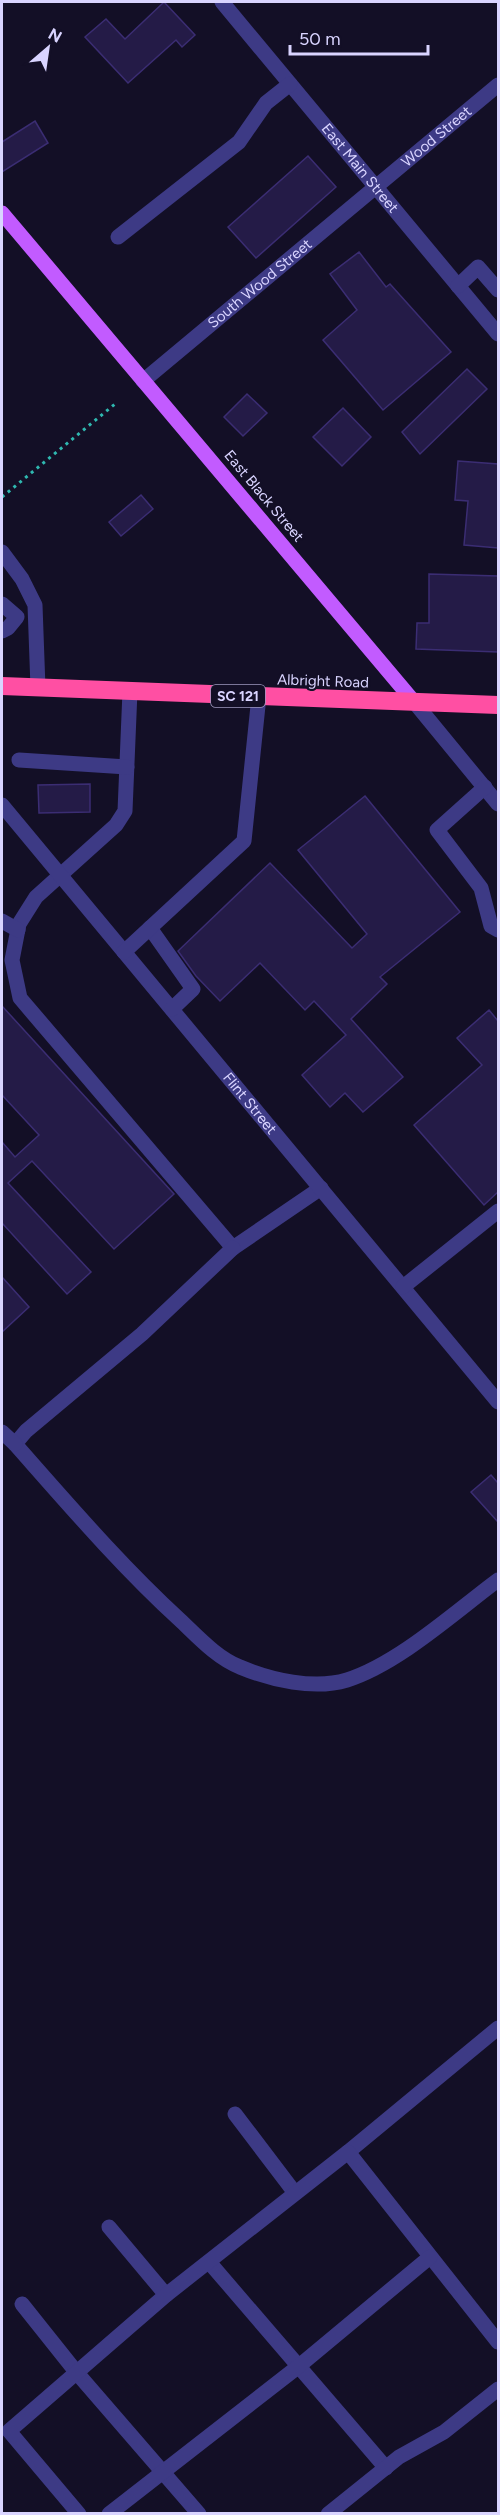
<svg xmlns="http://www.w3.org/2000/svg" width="500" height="2515" viewBox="0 0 500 2515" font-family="Figtree,sans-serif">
  <rect width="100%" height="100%" fill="#130f26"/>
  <g fill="#241b47" stroke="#3b2d73" stroke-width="1.5">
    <polygon points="164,2 195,35 182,47 176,40 128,83 85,37 106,19 125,39"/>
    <polygon points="35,121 48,143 2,172 2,142"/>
    <polygon points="308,156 336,187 256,258 228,227"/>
    <polygon points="359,252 386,287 390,284 451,352 383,410 323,340 357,310 330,274"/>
    <polygon points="467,369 487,389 420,454 402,432"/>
    <polygon points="247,394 267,413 243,436 224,417"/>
    <polygon points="343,408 371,437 342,466 313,437"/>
    <polygon points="458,461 498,464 498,548 464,545 468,501 455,500"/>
    <polygon points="141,495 153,509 121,536 109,522"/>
    <polygon points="429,574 498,576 498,652 416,649 417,623 429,623"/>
    <polygon points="90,784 90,812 39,813 38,785"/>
    <polygon points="365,796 460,912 380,977 387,984 351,1019 403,1077 363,1112 345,1093 330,1107 302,1075 346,1035 314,1001 305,1010 260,963 220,1001 196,976 178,951 270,863 352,948 367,934 298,850"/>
    <polygon points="2,1006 174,1194 114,1249 32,1161 8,1183 91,1272 67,1294 2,1223 2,1142 15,1157 39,1135 2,1095"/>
    <polygon points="489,1010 498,1021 498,1192 484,1205 414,1125 482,1065 457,1038"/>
    <polygon points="2,1277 29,1307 2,1332"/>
    <polygon points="491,1475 498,1483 498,1522 471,1492"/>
  </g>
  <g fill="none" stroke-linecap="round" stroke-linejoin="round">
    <polyline stroke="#2fb8b0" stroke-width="3" stroke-dasharray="3 4.5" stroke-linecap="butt" points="2,497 115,404"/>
    <g stroke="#3d3a85" stroke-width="15">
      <path id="s1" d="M222 2 498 334"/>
      <polyline points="118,237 239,142 266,103 290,84"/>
      <polyline points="458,286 478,267 498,290"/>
      <path id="s2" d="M143 381 498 85"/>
      <polyline points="2,552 22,579 35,605 38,688"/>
      <polyline points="2,604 17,617 8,628 2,631"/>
      <polyline points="130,691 125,811 116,825 36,897 19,924 12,960 20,998 233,1248 321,1188"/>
      <polyline points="415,703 498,804"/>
      <polyline points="19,760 127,767"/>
      <polyline points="485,787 437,830 481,888 491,926 498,930"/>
      <path id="s3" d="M2 805 498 1402"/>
      <polyline points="2,921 18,930"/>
      <polyline points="150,928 193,989 172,1009"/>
      <polyline points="124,952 244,841 259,696"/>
      <path d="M233 1248 142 1334 26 1431 15 1444C68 1504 121 1566 180 1620 198 1637 217 1658 240 1667 271 1680 314 1690 347 1680 398 1664 455 1612 498 1580"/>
      <polyline points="403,1287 498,1211"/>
      <polyline points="2,1432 15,1444"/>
      <polyline points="235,2114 295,2193"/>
      <polyline points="348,2152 498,2028"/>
      <polyline points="109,2227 166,2295"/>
      <polyline points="209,2262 386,2468"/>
      <polyline points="22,2304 77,2373 199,2514"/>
      <polyline points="79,2514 9,2431 166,2295 348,2152 498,2342"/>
      <polyline points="109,2514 299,2366 430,2257"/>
      <polyline points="328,2514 399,2457 444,2432 498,2389"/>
    </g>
    <polyline stroke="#c25bff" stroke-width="15" points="2,213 415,703"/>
    <polyline stroke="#ff4fa3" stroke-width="18" points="2,686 498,705"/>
  </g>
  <g text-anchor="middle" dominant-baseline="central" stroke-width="4.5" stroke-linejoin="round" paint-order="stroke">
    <rect fill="#130f26" stroke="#9e99be" stroke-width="1.5" x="211" y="685" width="54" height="22" rx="4.5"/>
    <g font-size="14" font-weight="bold" fill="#d9d4ff">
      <text x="238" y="696">SC 121</text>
    </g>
    <g font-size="15" fill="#d9d4ff" stroke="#130f26">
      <text stroke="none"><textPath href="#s2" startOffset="382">Wood Street</textPath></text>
      <text stroke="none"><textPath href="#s1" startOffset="216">East Main Street</textPath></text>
      <text stroke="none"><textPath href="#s2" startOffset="152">South Wood Street</textPath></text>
      <text transform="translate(264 496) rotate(50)">East Black Street</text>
      <text transform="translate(323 681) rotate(2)">Albright Road</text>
      <text stroke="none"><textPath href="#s3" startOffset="388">Flint Street</textPath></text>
    </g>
  </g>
  <rect width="500" height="2515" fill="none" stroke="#d9d4ff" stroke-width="6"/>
  <g transform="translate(48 48) rotate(29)" stroke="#130f26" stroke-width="4.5" paint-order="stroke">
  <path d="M0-4.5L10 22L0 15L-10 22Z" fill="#d9d4ff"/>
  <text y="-9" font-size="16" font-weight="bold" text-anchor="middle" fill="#d9d4ff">N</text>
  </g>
  <path d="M290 45v9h138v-9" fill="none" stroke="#d9d4ff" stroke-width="3"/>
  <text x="299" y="45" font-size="18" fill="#d9d4ff" stroke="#130f26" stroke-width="4.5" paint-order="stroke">50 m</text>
</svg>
